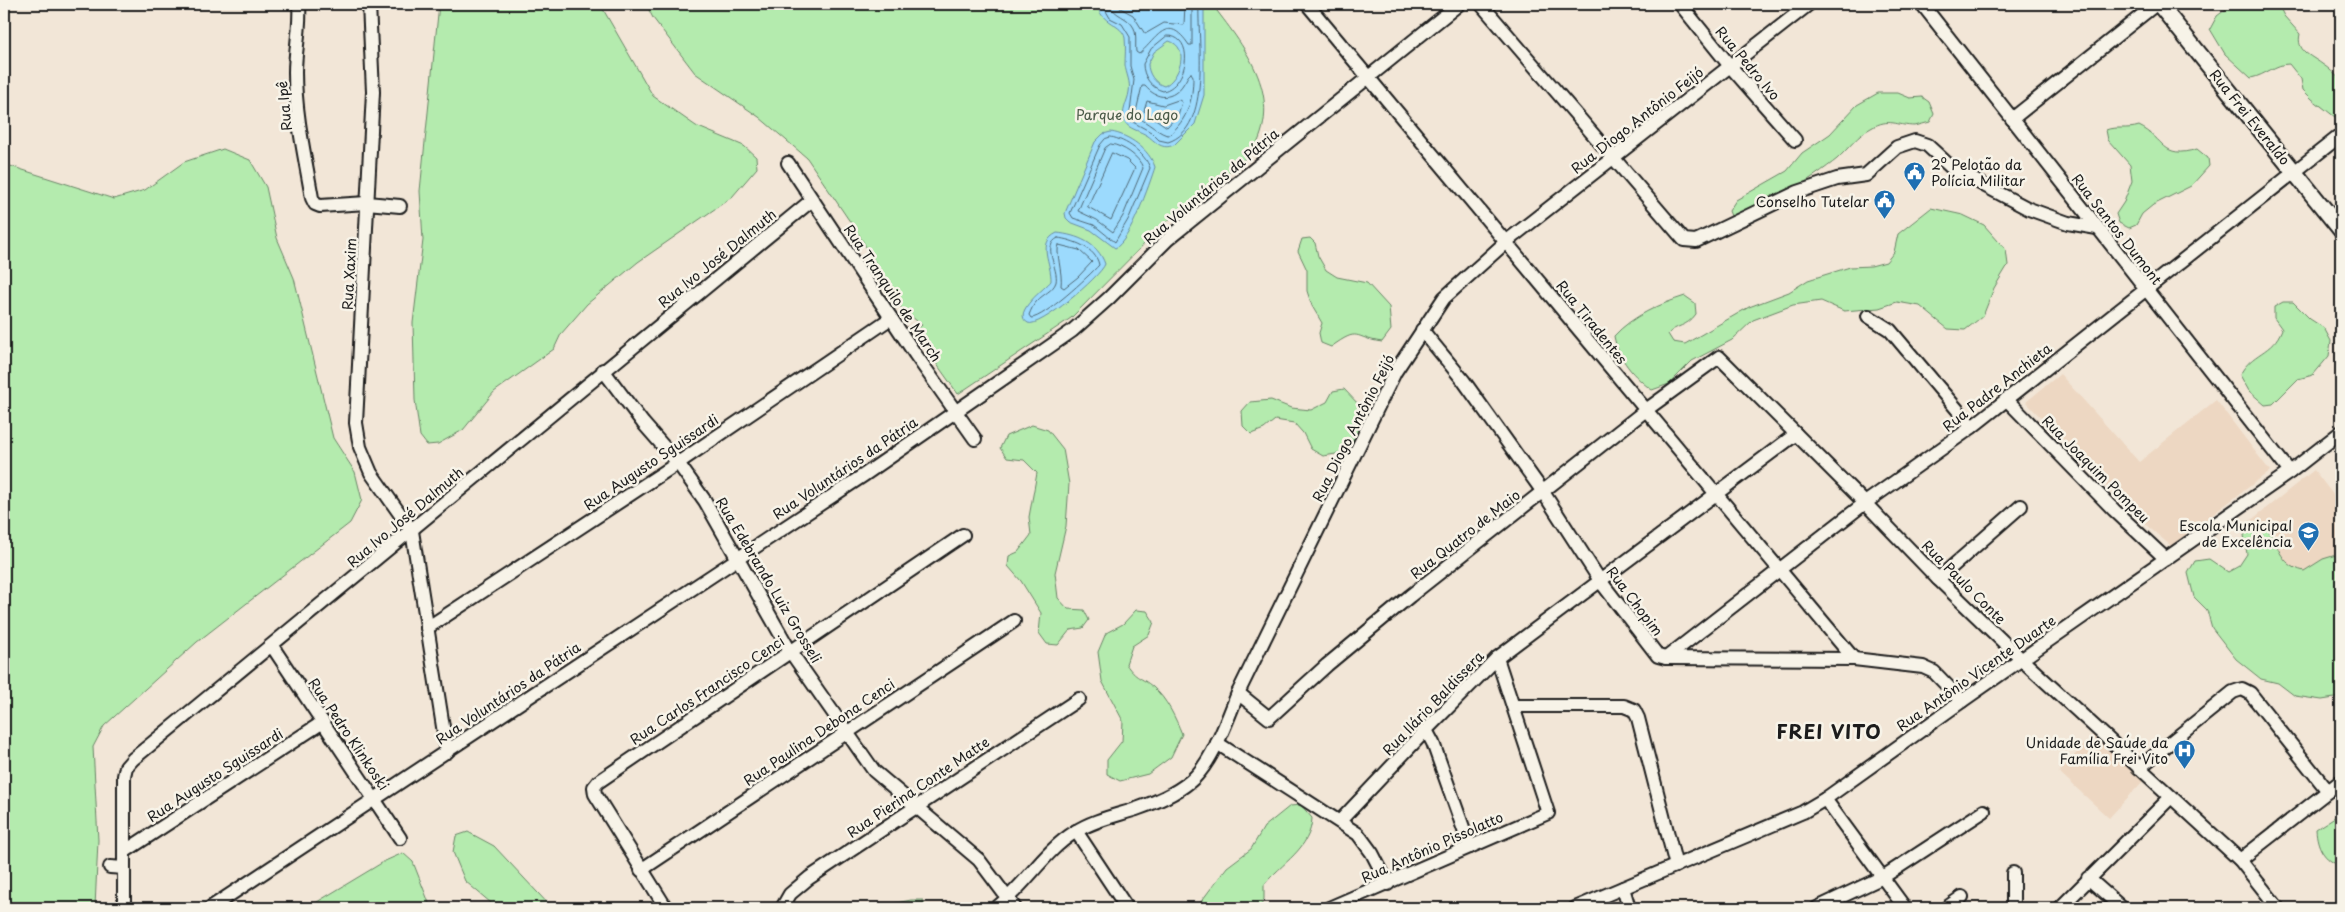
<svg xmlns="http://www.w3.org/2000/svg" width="2345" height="912" viewBox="0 0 2345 912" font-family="'Playpen Sans',sans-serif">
  <rect width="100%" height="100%" fill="#f2e6d7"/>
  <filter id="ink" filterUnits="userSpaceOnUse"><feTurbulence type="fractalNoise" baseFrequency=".02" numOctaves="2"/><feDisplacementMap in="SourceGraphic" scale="10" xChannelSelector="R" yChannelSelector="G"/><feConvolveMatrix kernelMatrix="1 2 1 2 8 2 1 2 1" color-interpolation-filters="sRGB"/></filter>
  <g filter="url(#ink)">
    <g fill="#edd7c2">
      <polygon points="2060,374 2139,462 2216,400 2270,471 2171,546 2132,513 2026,402"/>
      <polygon points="2314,470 2341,505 2341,589 2299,583 2250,521"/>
      <polygon points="2093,735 2143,781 2109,818 2059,772"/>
    </g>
    <g fill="#b4ebae" stroke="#688465">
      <polygon points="439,4 600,4 653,96 696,126 744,146 756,157 757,168 732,197 638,262 587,304 561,334 554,349 494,392 463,430 438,444 427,445 420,436 415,400 413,323 423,240 420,191"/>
      <path d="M646 4H1217L1214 7C1247 50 1285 99 1252 153L1165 223 1071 318 958 394 914 332 922 325 902 309 859 235 807 158 759 117 695 73 653 18Z"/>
      <path d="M2233 4H2278L2284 16 2300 34C2296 51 2310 55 2322 64 2329 68 2335 75 2341 80V115L2335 117 2312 99 2303 90 2301 79 2289 64C2275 64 2266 75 2251 78L2225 54 2210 29 2217 16Z"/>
      <path d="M1878 93H1898L1910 98 1922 97 1929 102 1934 114 1930 122C1925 123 1920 125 1915 126 1896 126 1890 117 1871 128 1858 135 1848 149 1837 159 1816 176 1757 216 1731 216L1729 211 1736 200 1787 171 1802 153 1830 134 1857 105Z"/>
      <path d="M2139 126C2166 139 2161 160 2197 149L2208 158 2209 166 2191 186 2153 205 2142 214 2136 225 2129 228 2119 223 2116 214 2124 202 2132 181 2130 165 2108 140 2106 130C2115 126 2127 130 2139 126Z"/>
      <polygon points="223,149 250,160 266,187 277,238 294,278 333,438 355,472 362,500 350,523 197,642 104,726 93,747 98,840 95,908 4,908 4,164 114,199 145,190 184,162"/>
      <path d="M1931 208 1963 215 1984 225 2006 250 2008 265 1994 288 1983 316 1965 330 1948 329 1920 306 1897 302 1879 308 1844 311 1821 301 1793 305 1753 320 1732 340 1692 361 1669 384 1652 390C1634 377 1618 359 1614 336 1632 316 1660 304 1685 296L1695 303 1696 314C1686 328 1677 324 1668 334L1673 342 1685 344 1749 307 1789 292 1808 280 1850 267 1871 266 1886 262 1894 252 1898 234Z"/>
      <path d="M1310 238 1315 243 1318 256 1326 270 1337 277 1367 283 1389 307 1391 330 1382 342C1353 338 1360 326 1331 347L1321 343 1319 333 1322 323 1312 306 1307 291V270L1298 251 1302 239Z"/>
      <path d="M2283 302H2293L2310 319 2324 328 2331 341 2329 356 2313 375 2298 379 2273 404 2265 405 2249 391 2240 375C2251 352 2273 354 2282 329L2274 318V307Z"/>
      <polygon points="1344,389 1360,406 1366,416 1358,440 1349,452 1323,456 1311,449 1303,433 1294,423 1275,420 1264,429 1251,434 1243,426 1242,411 1250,402 1271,400 1291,408 1311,410 1327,402 1333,391"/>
      <polygon points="1032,425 1048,430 1063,449 1069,484 1066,526 1055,573 1058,598 1068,609 1084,610 1089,620 1083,628 1070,630 1058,645 1047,644 1039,633 1041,613 1021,581 1008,566 1009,556 1018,552 1031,535 1029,517 1037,473 1024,460 1007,458 1000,448 1006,436"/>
      <path d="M2265 525C2279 543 2278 565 2304 571L2323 559 2336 555 2341 558V697L2322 700 2295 696 2278 683 2261 679 2236 659 2212 628 2207 610 2194 597 2188 573 2195 561 2209 559 2228 572 2239 566 2247 554 2244 535 2253 527Z"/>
      <path d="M1136 610 1147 611 1154 622 1149 635 1132 646 1126 664C1137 680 1140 676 1153 687 1167 699 1175 717 1182 734L1171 757 1148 774 1120 781 1107 774V760L1122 741 1123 721 1102 681 1098 652 1106 633 1123 624Z"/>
      <path d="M1301 805 1312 818C1311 849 1281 863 1264 885V899L1260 908H1200V903L1227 867 1251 849 1264 827 1290 806Z"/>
      <path d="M2341 813V866C2323 860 2317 846 2316 829Z"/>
      <polygon points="468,832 494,846 552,908 497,908 465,881 453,852 456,836"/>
      <polygon points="403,853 413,862 431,908 307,908 385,861"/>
      <polygon points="911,900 923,900 926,908 852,908 877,907"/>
    </g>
    <g fill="#9cdafd" stroke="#698ea3" fill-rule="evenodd">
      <path d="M1097 4H1204V95L1195 124 1174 145C1162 150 1157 143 1148 136 1141 131 1128 129 1125 122 1120 112 1128 101 1129 92 1131 82 1126 74 1125 65 1125 57 1126 47 1125 38 1123 24 1100 24 1097 4ZM1169 41C1191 47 1179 80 1164 86 1154 83 1148 73 1148 64L1154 52Z"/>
      <path d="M1111 132C1129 135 1149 149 1155 167 1150 183 1129 243 1115 248L1091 230 1070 222 1066 218 1065 213 1095 142 1103 134Z"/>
      <path d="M1057 233C1077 235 1098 243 1105 264 1101 276 1039 329 1028 323 1010 313 1047 287 1051 281 1052 263 1036 243 1057 233Z"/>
    </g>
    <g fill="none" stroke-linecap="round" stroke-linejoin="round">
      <g stroke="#4f6876" stroke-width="1">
        <path d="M1102 4 1110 18 1122 24 1130 37V66L1134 80 1129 120 1151 132 1159 140 1168 142C1213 128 1197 39 1199 4"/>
        <path d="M1109 4C1115 17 1128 16 1134 28 1137 36 1135 44 1136 52L1139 54C1157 39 1167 12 1189 45H1192V4"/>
        <polyline points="1117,4 1120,8 1133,15 1145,34 1164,23 1184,25 1185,4"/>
        <path d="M1167 36C1196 35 1188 86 1163 91 1151 88 1143 76 1143 64L1151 49Z"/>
        <path d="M1191 73 1193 76C1193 100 1188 119 1169 135 1162 136 1145 120 1135 116L1142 86H1145C1157 100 1173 101 1184 83 1187 79 1187 76 1191 73Z"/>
        <polygon points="1179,100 1182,102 1178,115 1167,127 1144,111 1147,101 1163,105"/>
        <path d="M1111 137C1126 140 1145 153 1150 168L1129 218 1115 242 1094 225 1073 218 1070 213 1100 145 1105 139Z"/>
        <path d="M1111 144C1123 146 1139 156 1143 168L1123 216 1113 232 1097 220 1078 211 1105 148Z"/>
        <polygon points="1112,153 1127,160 1135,168 1111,220 1088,207"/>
        <path d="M1058 238C1073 240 1096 248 1099 265 1089 276 1044 318 1031 318L1029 315C1031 310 1033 305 1037 301 1043 294 1053 291 1056 282 1059 268 1041 246 1058 238Z"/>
        <path d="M1059 245 1079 250 1092 262 1078 277 1064 288 1061 286C1063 273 1055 251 1059 245Z"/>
      </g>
      <defs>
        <g id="minor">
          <path d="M299 4C301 27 295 49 295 72 295 114 305 157 312 198L315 204 320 206 367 203 400 206"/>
          <polyline points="369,4 373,92 356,423 360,447 371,473 412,531 447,752"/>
          <polyline points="1307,4 1854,659"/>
          <polyline points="1481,4 1684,240 1696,241 1798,192 1837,179 1866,175 1897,147 1915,141 1927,145 1953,169 2029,209 2068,223 2097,228"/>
          <polyline points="1680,4 1730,66 1795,140"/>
          <polyline points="1922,4 2290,472"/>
          <polyline points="2012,119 2156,4"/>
          <polyline points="788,163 915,354 975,439"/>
          <polyline points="1868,316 1890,330 1972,427"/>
          <polyline points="1422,330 1463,380 1543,492 1601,582 1658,656 1666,658 1854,659 1923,667 1934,672 1962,701"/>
          <polyline points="603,370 643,423 678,463 705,501 790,651 874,771 979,860 1015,908"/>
          <polyline points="2006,399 2114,510 2166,559"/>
          <polyline points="1938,579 2021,506"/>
          <polyline points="427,628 678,463 891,318"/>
          <polyline points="272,646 400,838"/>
          <polyline points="1666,658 1865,503 1972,427 2341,135"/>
          <polyline points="1238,693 1269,718 1327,665 1410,596 1646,410 1719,357 1865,503 1938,579 2021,659 2240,860 2278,908"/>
          <polyline points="1513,706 1624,706 1634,710 1638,718 1676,866"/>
          <polyline points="1426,730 1433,743 1470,847"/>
          <polyline points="1217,743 1358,834 1372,853 1388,884"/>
          <polyline points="2139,768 2233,692 2242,689 2250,693 2328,791"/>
          <polyline points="1825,799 1905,908"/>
          <polyline points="1340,821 1426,730 1497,658 1796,434"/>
          <polyline points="1076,831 1127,908"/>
          <polyline points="124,852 323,722"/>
          <polyline points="2240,860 2341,781"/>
          <polyline points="110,867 124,868"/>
          <polyline points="641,870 1014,621"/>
          <polyline points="2013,873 2013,908"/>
          <polyline points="2088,878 2122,908"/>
          <polyline points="1623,888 1629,908"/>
          <polyline points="124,908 124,776 126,767 133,759 812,200"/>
          <polyline points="210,908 864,475 1072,331 1109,298 1168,239 1459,4"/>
          <polyline points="666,908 595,794 594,787 598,782 963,535"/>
          <polyline points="782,908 790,894 809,878 1079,699"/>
          <path d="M996 908C1025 886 1044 851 1075 832 1093 820 1119 815 1139 808 1159 801 1180 792 1195 777 1214 758 1228 718 1238 693L1395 372 1444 298 1507 241 1809 4"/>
          <polyline points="1329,908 1548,813 1497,658"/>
          <polyline points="1575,908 1803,812 1825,799 1962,701 2290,472 2341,432"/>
          <polyline points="1817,908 1883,877 1984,811"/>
          <polyline points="1946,908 1962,897"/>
          <polyline points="2060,908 2171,797"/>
        </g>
        <polyline id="tertiary" points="2159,4 2341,230"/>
      </defs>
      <use href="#minor" stroke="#1c1c1c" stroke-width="16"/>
      <use href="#tertiary" stroke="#1c1c1c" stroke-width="19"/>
      <use href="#minor" stroke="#f7f3e8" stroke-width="12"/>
      <use href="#tertiary" stroke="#f7f3e8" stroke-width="15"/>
    </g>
  </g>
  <defs>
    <symbol id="civic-pin" viewBox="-11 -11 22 30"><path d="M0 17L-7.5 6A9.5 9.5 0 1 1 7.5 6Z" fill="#1f6fb2" stroke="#f7f3e8"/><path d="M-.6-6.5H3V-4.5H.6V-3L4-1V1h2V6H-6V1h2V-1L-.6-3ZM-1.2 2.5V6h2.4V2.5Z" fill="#fff"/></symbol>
    <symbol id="school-pin" viewBox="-11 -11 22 30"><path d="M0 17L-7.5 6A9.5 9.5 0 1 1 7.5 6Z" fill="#1f6fb2" stroke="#f7f3e8"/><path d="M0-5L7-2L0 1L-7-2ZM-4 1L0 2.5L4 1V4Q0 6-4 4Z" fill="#fff"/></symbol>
    <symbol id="hospital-pin" viewBox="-11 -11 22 30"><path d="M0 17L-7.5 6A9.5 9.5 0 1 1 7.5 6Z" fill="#1f6fb2" stroke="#f7f3e8"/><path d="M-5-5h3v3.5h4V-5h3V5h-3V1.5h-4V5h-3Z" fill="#fff"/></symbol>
  </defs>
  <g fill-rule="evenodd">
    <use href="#civic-pin" x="1902" y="160" width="25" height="34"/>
    <use href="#civic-pin" x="1872" y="188" width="25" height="34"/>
    <use href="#school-pin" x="2296" y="520" width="25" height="34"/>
    <use href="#hospital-pin" x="2172" y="738" width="25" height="34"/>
  </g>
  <g text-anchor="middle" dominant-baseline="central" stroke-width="5" stroke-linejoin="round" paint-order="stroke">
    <g font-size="14" fill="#1c1c1c" stroke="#f7f3e8">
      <text transform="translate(1748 63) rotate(50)">Rua Pedro Ivo</text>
      <text transform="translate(284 106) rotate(-96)">Rua Ipê</text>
      <text transform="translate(2250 117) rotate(51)">Rua Frei Everaldo</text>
      <text transform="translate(1637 120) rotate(-38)">Rua Diogo Antônio Feijó</text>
      <text transform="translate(1211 186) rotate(-40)">Rua Voluntários da Pátria</text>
      <text transform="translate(2117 229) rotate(52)">Rua Santos Dumont</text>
      <text transform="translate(717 258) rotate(-39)">Rua Ivo José Dalmuth</text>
      <text transform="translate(349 274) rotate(-87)">Rua Xaxim</text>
      <text transform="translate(893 293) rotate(56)">Rua Tranquilo de March</text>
      <text transform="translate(1592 322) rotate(51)">Rua Tiradentes</text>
      <text transform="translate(1997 387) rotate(-38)">Rua Padre Anchieta</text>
      <text transform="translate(1353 428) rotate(-63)">Rua Diogo Antônio Feijó</text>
      <text transform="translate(651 462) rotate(-34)">Rua Augusto Sguissardi</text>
      <text transform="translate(845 468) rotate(-34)">Rua Voluntários da Pátria</text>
      <text transform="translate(2096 469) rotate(45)">Rua Joaquim Pompeu</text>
      <text transform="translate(405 517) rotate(-40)">Rua Ivo José Dalmuth</text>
      <text transform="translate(1465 534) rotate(-38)">Rua Quatro de Maio</text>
      <text transform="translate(769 580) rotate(59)">Rua Edebrando Luiz Grosseli</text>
      <text transform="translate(1964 582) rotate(45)">Rua Paulo Conte</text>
      <text transform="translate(1635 601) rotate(53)">Rua Chopim</text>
      <text transform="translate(1976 673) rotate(-35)">Rua Antônio Vicente Duarte</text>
      <text transform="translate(707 690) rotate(-34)">Rua Carlos Francisco Cenci</text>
      <text transform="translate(508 693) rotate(-34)">Rua Voluntários da Pátria</text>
      <text transform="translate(1433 703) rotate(-46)">Rua Ilário Baldissera</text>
      <text transform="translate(819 732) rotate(-34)">Rua Paulina Debona Cenci</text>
      <text transform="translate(349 734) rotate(56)">Rua Pedro Klinkoski</text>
      <text transform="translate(215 775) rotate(-33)">Rua Augusto Sguissardi</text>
      <text transform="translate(918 787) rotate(-34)">Rua Pierina Conte Matte</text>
      <text transform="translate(1432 847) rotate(-24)">Rua Antônio Pissolatto</text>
    </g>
    <g font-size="14" fill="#4a5a48" stroke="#f7f3e8">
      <text x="1127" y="114">Parque do Lago</text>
    </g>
    <g font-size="14" fill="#1c1c1c" stroke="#f7f3e8" text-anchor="end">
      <text x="1931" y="164" text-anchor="start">2º Pelotão da<tspan x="1931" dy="16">Polícia Militar</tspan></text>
      <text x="1869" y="201">Conselho Tutelar</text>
      <text x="2292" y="525">Escola Municipal<tspan x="2292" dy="16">de Excelência</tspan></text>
      <text x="2168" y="742">Unidade de Saúde da<tspan x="2168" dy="16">Família Frei Vito</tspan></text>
    </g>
    <g font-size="19" font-weight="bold" letter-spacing="1" fill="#1c1c1c" stroke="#f7f3e8">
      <text x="1829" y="731">FREI VITO</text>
    </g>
  </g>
  <rect width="2345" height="912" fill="none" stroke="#f7f3e8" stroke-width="20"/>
  <rect x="10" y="10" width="2325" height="892" fill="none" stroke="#1c1c1c" stroke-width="2" filter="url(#ink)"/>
</svg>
